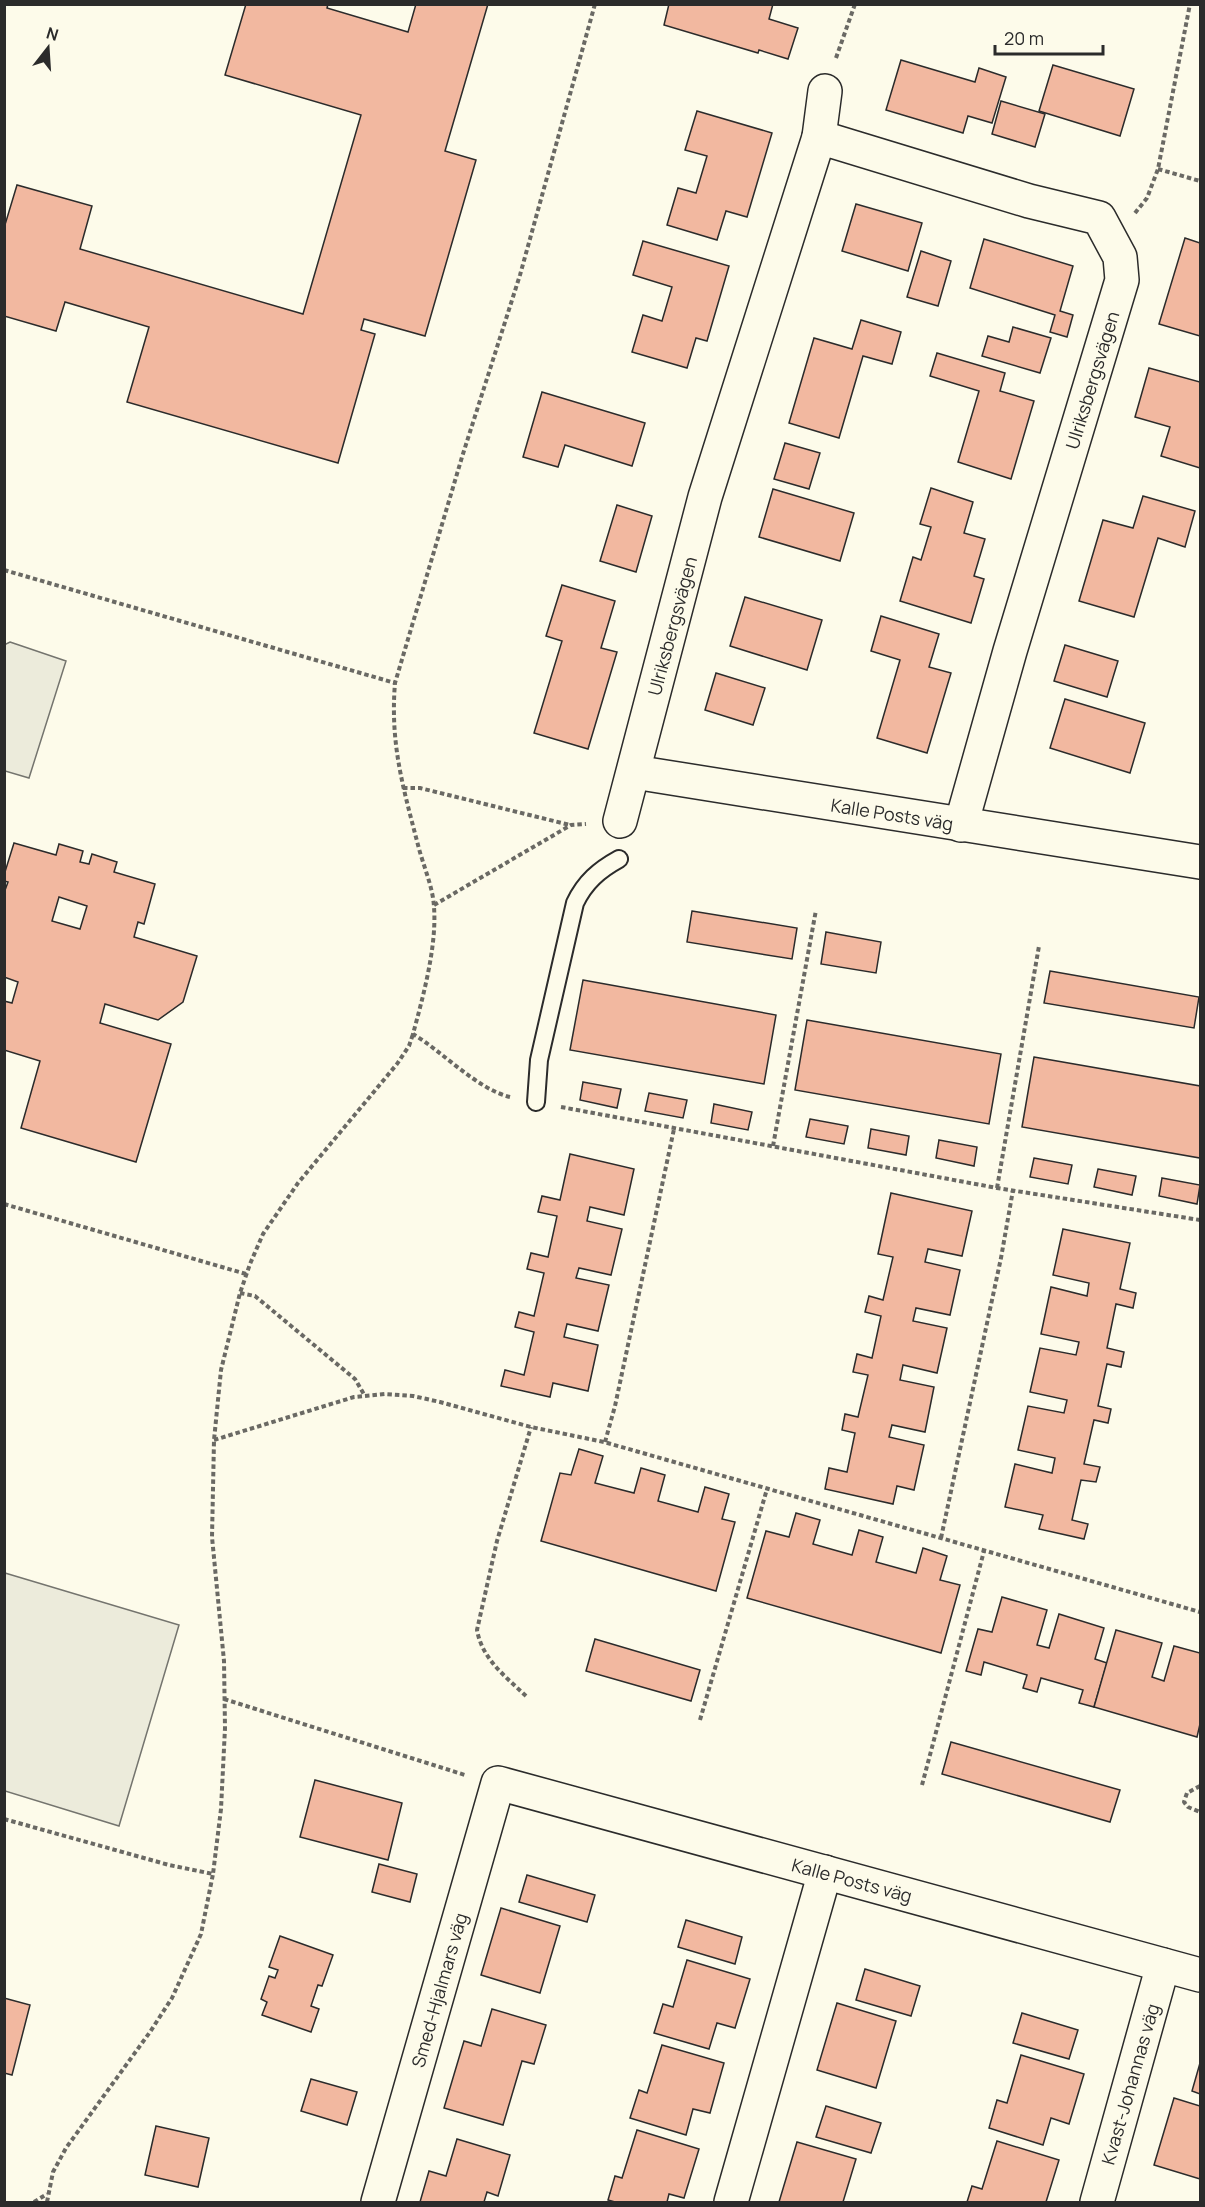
<svg xmlns="http://www.w3.org/2000/svg" width="1205" height="2207" viewBox="0 0 1205 2207" font-family="Manrope,sans-serif">
  <rect width="100%" height="100%" fill="#fdfbea"/>
  <g fill="#ecebdb" stroke="#74746e" stroke-width="1.5">
    <polygon points="10,642 66,661 29,778 5,771 4,645"/>
    <polygon points="5,1573 179,1625 119,1826 5,1791"/>
  </g>
  <g fill="#f2b8a0" stroke="#2b2b2b" stroke-width="1.5" fill-rule="evenodd">
    <polygon points="246,4 328,4 327,8 408,32 416,4 488,4 445,151 476,160 425,336 364,319 361,330 375,334 338,463 127,402 149,327 65,302 56,331 4,316 4,228 17,185 92,206 80,249 303,314 361,115 225,75"/>
    <polygon points="669,4 773,4 769,19 798,28 788,59 759,50 758,53 664,25"/>
    <polygon points="901,60 975,82 979,68 1006,77 992,123 968,116 963,133 886,110"/>
    <polygon points="1053,65 1134,89 1120,136 1039,111"/>
    <polygon points="1001,101 1045,114 1035,147 992,134"/>
    <polygon points="697,111 772,133 747,217 726,211 717,240 667,225 678,188 696,193 707,156 685,150"/>
    <polygon points="856,204 922,223 908,271 842,251"/>
    <polygon points="1185,238 1200,243 1200,336 1159,324"/>
    <polygon points="984,239 1073,266 1060,311 1073,315 1067,337 1050,332 1055,315 970,288"/>
    <polygon points="643,241 729,266 707,341 696,338 687,368 632,352 643,315 662,321 672,287 633,275"/>
    <polygon points="921,251 951,261 938,306 907,297"/>
    <polygon points="861,320 901,332 892,364 863,356 839,438 789,423 814,338 852,349"/>
    <polygon points="1013,327 1051,338 1040,373 982,356 988,336 1009,342"/>
    <polygon points="937,353 1005,373 1000,391 1034,401 1011,479 958,462 979,391 930,376"/>
    <polygon points="1149,368 1200,382 1200,468 1161,456 1170,427 1135,417"/>
    <polygon points="542,392 645,423 632,466 565,445 558,467 523,457"/>
    <polygon points="785,443 820,453 809,489 774,479"/>
    <polygon points="931,488 973,502 964,533 985,539 974,576 984,579 971,623 900,601 913,557 921,560 931,527 920,524"/>
    <polygon points="773,489 854,513 840,561 759,537"/>
    <polygon points="1143,496 1195,511 1185,547 1158,538 1134,617 1079,601 1103,520 1133,528"/>
    <polygon points="617,505 652,516 636,572 600,561"/>
    <polygon points="562,585 615,601 601,648 617,652 588,749 534,733 562,641 546,636"/>
    <polygon points="745,597 822,620 807,670 730,646"/>
    <polygon points="881,616 939,634 929,667 951,673 927,753 877,738 900,660 871,651"/>
    <polygon points="1065,645 1118,661 1107,697 1054,681"/>
    <polygon points="716,673 765,688 753,725 705,710"/>
    <polygon points="1065,699 1145,723 1130,773 1050,748"/>
    <path d="M14 843 56 855 59 844 83 851 80 862 89 864 92 854 117 862 114 872 155 884 144 924 138 922 134 937 197 956 183 1002 158 1020 105 1004 100 1023 171 1044 136 1162 21 1128 40 1061 4 1050V1001L12 1003 18 982 4 977V893L8 882 4 881V875ZM59 897 87 906 80 929 52 921Z"/>
    <polygon points="692,911 797,928 792,959 687,942"/>
    <polygon points="826,932 881,942 876,973 821,964"/>
    <polygon points="1050,971 1199,997 1194,1028 1044,1003"/>
    <polygon points="583,980 776,1015 764,1084 570,1050"/>
    <polygon points="807,1020 1001,1054 989,1124 795,1090"/>
    <polygon points="1034,1057 1200,1086 1200,1158 1022,1127"/>
    <polygon points="583,1082 621,1089 617,1108 580,1100"/>
    <polygon points="649,1093 687,1100 683,1118 645,1111"/>
    <polygon points="714,1104 752,1112 748,1130 711,1123"/>
    <polygon points="810,1119 848,1126 844,1144 806,1137"/>
    <polygon points="871,1129 909,1136 906,1155 868,1148"/>
    <polygon points="939,1140 977,1147 974,1166 936,1158"/>
    <polygon points="570,1154 634,1169 624,1215 590,1207 587,1221 622,1229 611,1275 579,1268 576,1278 609,1285 598,1331 567,1324 564,1337 598,1345 588,1391 553,1383 550,1397 501,1386 505,1370 524,1375 534,1332 515,1327 519,1312 534,1316 544,1273 527,1269 531,1253 548,1257 557,1216 538,1212 542,1196 560,1200"/>
    <polygon points="1034,1158 1072,1165 1068,1184 1030,1177"/>
    <polygon points="1098,1169 1136,1176 1132,1195 1094,1187"/>
    <polygon points="1162,1178 1200,1185 1197,1204 1159,1196"/>
    <polygon points="891,1193 972,1211 962,1256 928,1249 925,1262 960,1270 950,1315 916,1308 913,1321 947,1328 937,1373 903,1365 900,1380 934,1387 925,1432 892,1425 889,1437 924,1445 914,1490 897,1486 893,1504 825,1489 829,1468 847,1472 855,1433 842,1430 845,1414 858,1417 868,1375 853,1372 857,1354 872,1358 881,1316 865,1312 869,1296 883,1300 893,1257 878,1254"/>
    <polygon points="1063,1229 1130,1243 1120,1289 1136,1293 1133,1308 1116,1304 1107,1348 1124,1352 1121,1367 1107,1364 1098,1406 1111,1409 1108,1423 1094,1420 1084,1464 1100,1467 1096,1482 1081,1480 1072,1520 1088,1524 1084,1539 1039,1529 1043,1515 1005,1507 1015,1464 1052,1473 1055,1458 1018,1450 1028,1406 1064,1413 1067,1400 1030,1392 1040,1348 1076,1355 1079,1342 1041,1334 1051,1287 1087,1296 1089,1283 1053,1275"/>
    <polygon points="579,1449 603,1456 595,1483 634,1493 641,1468 665,1475 658,1501 698,1512 705,1487 729,1494 722,1519 735,1522 716,1591 541,1541 560,1473 571,1475"/>
    <polygon points="796,1513 820,1520 813,1544 852,1555 859,1530 883,1537 876,1562 916,1573 923,1548 947,1556 940,1580 960,1585 941,1653 747,1598 766,1531 789,1537"/>
    <polygon points="1002,1597 1047,1610 1037,1645 1049,1648 1059,1614 1104,1628 1095,1659 1107,1663 1094,1707 1079,1703 1083,1690 1041,1678 1037,1692 1023,1688 1027,1675 984,1662 981,1675 966,1671 978,1629 992,1632"/>
    <polygon points="1116,1630 1162,1643 1152,1677 1164,1681 1174,1646 1200,1653 1200,1724 1197,1737 1094,1707"/>
    <polygon points="595,1639 700,1670 691,1701 586,1671"/>
    <polygon points="951,1742 1120,1790 1110,1822 942,1774"/>
    <polygon points="315,1780 402,1803 388,1860 300,1837"/>
    <polygon points="379,1864 417,1874 410,1902 372,1892"/>
    <polygon points="527,1875 595,1895 587,1922 519,1902"/>
    <polygon points="501,1908 560,1926 540,1993 481,1975"/>
    <polygon points="686,1920 742,1937 735,1964 678,1947"/>
    <polygon points="280,1936 333,1955 322,1986 318,1985 311,2006 319,2009 311,2032 262,2015 267,2002 261,1999 269,1976 275,1978 278,1970 269,1967"/>
    <polygon points="687,1960 750,1979 735,2028 717,2023 709,2049 654,2033 663,2004 673,2007"/>
    <polygon points="865,1969 920,1986 911,2016 856,2000"/>
    <polygon points="4,1998 30,2005 12,2075 4,2073"/>
    <polygon points="837,2003 896,2021 876,2088 817,2070"/>
    <polygon points="492,2009 546,2025 534,2064 522,2061 503,2125 444,2108 464,2041 481,2046"/>
    <polygon points="1022,2013 1078,2030 1069,2059 1013,2043"/>
    <polygon points="662,2045 724,2063 710,2113 693,2109 686,2135 630,2118 639,2090 647,2093"/>
    <polygon points="1021,2055 1084,2074 1069,2124 1051,2118 1043,2145 989,2128 997,2100 1007,2103"/>
    <polygon points="1200,2063 1200,2094 1192,2091"/>
    <polygon points="311,2079 357,2092 347,2125 301,2111"/>
    <polygon points="1174,2098 1200,2106 1200,2179 1154,2165"/>
    <polygon points="826,2106 881,2123 871,2153 816,2137"/>
    <polygon points="156,2126 209,2138 198,2187 145,2175"/>
    <polygon points="637,2130 699,2149 684,2198 669,2194 667,2202 615,2202 608,2200 615,2176 622,2178"/>
    <polygon points="457,2139 510,2155 498,2196 487,2192 484,2202 420,2202 429,2171 446,2176"/>
    <polygon points="997,2141 1059,2160 1046,2202 967,2202 972,2186 982,2189"/>
    <polygon points="797,2142 856,2159 843,2202 779,2202"/>
  </g>
  <g fill="none" stroke-linecap="round" stroke-linejoin="round">
    <defs>
      <path id="service" d="M536 1102 539 1060 575 903C585 882 599 870 619 859"/>
      <g id="minor">
        <polyline points="819,137 825,91"/>
        <polyline points="634,772 1200,862"/>
        <polyline points="620,821 705,497 819,137 1029,201 1099,218 1120,257 1122,280 1010,651 961,825"/>
        <polyline points="378,2202 498,1783 1200,1975"/>
        <polyline points="731,2202 825,1872"/>
        <polyline points="1097,2202 1163,1965"/>
      </g>
    </defs>
    <use href="#service" stroke="#2b2b2b" stroke-width="20"/>
    <use href="#minor" stroke="#2b2b2b" stroke-width="36"/>
    <g stroke="#6a6964" stroke-width="4" stroke-dasharray="4.5 3" stroke-linecap="butt">
      <polyline points="836,58 855,4"/>
      <polyline points="1158,169 1200,181"/>
      <polyline points="1135,213 1147,198 1158,169 1190,4"/>
      <polyline points="4,570 395,683"/>
      <polyline points="403,788 420,788 570,825"/>
      <polyline points="434,905 571,825 586,824"/>
      <path d="M510 1097C477 1089 443 1052 413 1034 423 997 437 946 434 907 433 887 423 865 418 845 403 787 390 744 395 683L462 457 520 275 595 4"/>
      <polyline points="561,1107 997,1188 1200,1220"/>
      <polyline points="773,1146 816,910"/>
      <polyline points="997,1188 1039,946"/>
      <polyline points="4,1204 246,1274"/>
      <polyline points="240,1293 255,1296 355,1379 365,1396"/>
      <polyline points="214,1440 354,1397 385,1394 413,1396 440,1402 531,1427 604,1442 1200,1612"/>
      <polyline points="605,1442 615,1406 674,1129"/>
      <polyline points="941,1538 1001,1258 1013,1190"/>
      <path d="M526 1696C506 1677 482 1659 477 1630L497 1541 531 1427"/>
      <polyline points="224,1699 465,1775"/>
      <polyline points="700,1720 767,1489"/>
      <polyline points="922,1785 984,1551"/>
      <polyline points="1200,1786 1187,1793 1184,1802 1188,1807 1200,1812"/>
      <polyline points="4,1819 169,1865 213,1874 221,1809 225,1728 224,1661 212,1537 214,1440 221,1370 240,1293 250,1264 263,1234 298,1183 397,1064 409,1046 413,1034"/>
      <polyline points="34,2202 47,2194"/>
      <polyline points="47,2202 53,2172 66,2148 150,2032 172,1998 201,1934 213,1874"/>
    </g>
    <use href="#service" stroke="#fdfbea" stroke-width="16"/>
    <use href="#minor" stroke="#fdfbea" stroke-width="33"/>
  </g>
  <g text-anchor="middle" dominant-baseline="central" stroke-width="4.5" stroke-linejoin="round" paint-order="stroke">
    <g font-size="18" fill="#2b2b2b" stroke="#fdfbea">
      <text transform="translate(1092 380) rotate(-73)">Ulriksbergsvägen</text>
      <text transform="translate(672 626) rotate(-75)">Ulriksbergsvägen</text>
      <text transform="translate(892 814) rotate(9)">Kalle Posts väg</text>
      <text transform="translate(852 1880) rotate(15)">Kalle Posts väg</text>
      <text transform="translate(439 1990) rotate(-74)">Smed-Hjalmars väg</text>
      <text transform="translate(1130 2084) rotate(-74)">Kvast-Johannas väg</text>
    </g>
  </g>
  <rect width="1205" height="2207" fill="none" stroke="#2b2b2b" stroke-width="12"/>
  <g transform="translate(48 48) rotate(17)" stroke="#fdfbea" stroke-width="4.5" paint-order="stroke">
  <path d="M0-4.5L10 22L0 15L-10 22Z" fill="#2b2b2b"/>
  <text y="-9" font-size="16" font-weight="bold" text-anchor="middle" fill="#2b2b2b">N</text>
  </g>
  <path d="M995 45v9h108v-9" fill="none" stroke="#2b2b2b" stroke-width="3"/>
  <text x="1004" y="45" font-size="18" fill="#2b2b2b" stroke="#fdfbea" stroke-width="4.5" paint-order="stroke">20 m</text>
</svg>
